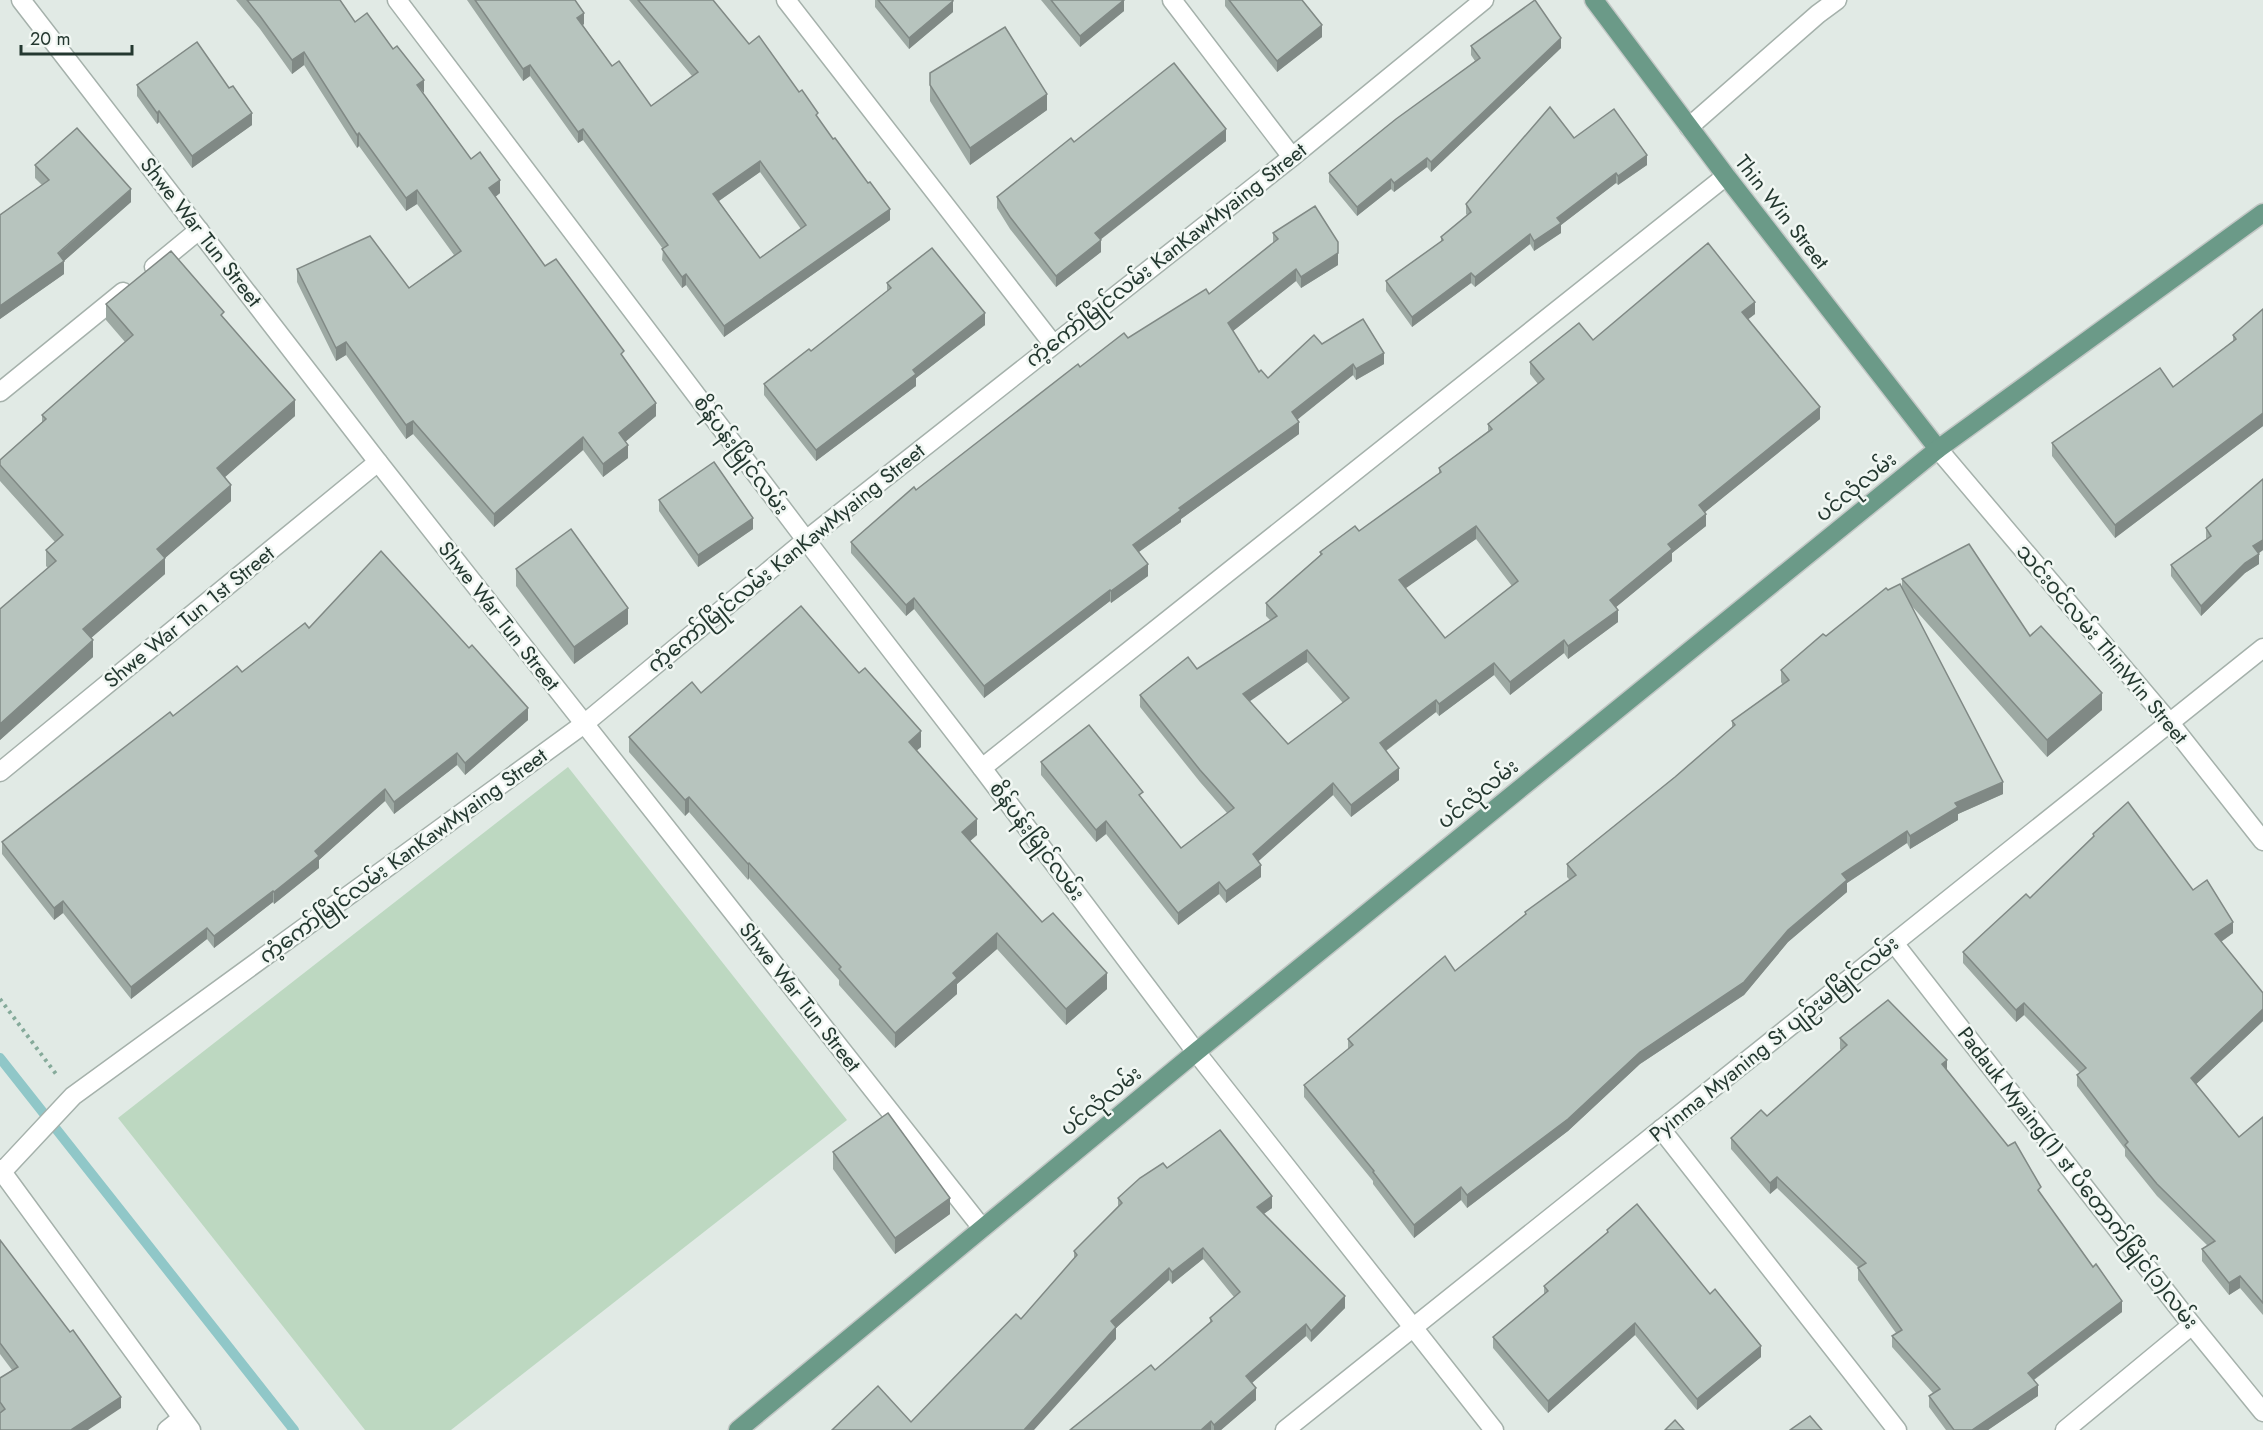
<svg xmlns="http://www.w3.org/2000/svg" width="2263" height="1430" viewBox="0 0 2263 1430" font-family="Jost,'Noto Sans Myanmar',sans-serif">
  <rect width="100%" height="100%" fill="#e1eae5"/>
  <polygon fill="#bdd8c1" points="568,767 847,1120 451,1430 365,1430 118,1118"/>
  <g fill="none" stroke-linecap="round" stroke-linejoin="round">
    <polyline stroke="#90c7c8" stroke-width="10" points="0,1058 294,1430"/>
    <defs>
      <g id="minor">
        <polyline points="21,0 378,462 982,1228"/>
        <polyline points="397,0 806,540 982,768 1196,1052 1494,1430"/>
        <polyline points="786,0 1053,344"/>
        <polyline points="1172,0 1292,157"/>
        <polyline points="1689,127 1818,14 1837,0"/>
        <polyline points="154,267 199,230"/>
        <polyline points="0,392 123,292"/>
        <polyline points="1938,449 2170,723 2263,841"/>
        <polyline points="982,768 1726,176"/>
        <polyline points="0,772 378,462"/>
        <polyline points="1894,943 2192,1325 2263,1412"/>
        <polyline points="1661,1129 1897,1430"/>
        <polyline points="0,1169 191,1430"/>
        <polyline points="0,1174 73,1096 584,724 806,540 1292,157 1484,0"/>
        <polyline points="167,1430 182,1418"/>
        <polyline points="1285,1430 2263,648"/>
        <polyline points="2065,1430 2192,1325"/>
      </g>
      <g id="major">
        <polyline points="1594,0 1726,176 1938,449"/>
        <polyline points="738,1430 1196,1052 1938,449 2263,213"/>
      </g>
    </defs>
    <use href="#minor" stroke="#a5b1ab" stroke-width="21"/>
    <use href="#major" stroke="#c2c7c5" stroke-width="21"/>
    <polyline stroke="#85aa9a" stroke-width="4" stroke-dasharray="3 4.5" stroke-linecap="butt" points="0,999 56,1074"/>
    <use href="#minor" stroke="#fff" stroke-width="18"/>
    <use href="#major" stroke="#6b9a88" stroke-width="18"/>
  </g>
  <g fill="#9da9a3" fill-rule="evenodd">
    <polygon points="236,0 340,0 355,22 423,93 471,159 500,193 495,197 545,266 624,359 656,416 625,442 628,458 603,477 583,450 494,527 413,434 406,439 346,355 336,361 297,282 297,269 409,288 454,255 417,204 406,211 359,146 357,148 304,65 292,74 260,29"/>
    <path d="M467 0H575L584 24 583 25 612 66 651 106 692 76 629 0H713L749 44 818 118 890 220 724 337 686 285 682 288 662 260 663 249 583 140 578 143 530 76 523 81ZM760 172 801 229 760 258 719 201Z"/>
    <polygon points="875,0 953,0 953,12 909,49 875,7"/>
    <polygon points="1041,0 1124,0 1124,11 1080,47"/>
    <polygon points="1225,0 1302,0 1322,37 1277,72 1225,6"/>
    <polygon points="1471,46 1561,48 1431,172 1427,167 1394,192 1391,189 1357,216 1329,182 1329,173 1475,61 1471,55"/>
    <polygon points="930,73 1047,110 970,165 930,101"/>
    <polygon points="137,85 252,125 192,168 159,122 157,124 137,96"/>
    <polygon points="1574,138 1647,165 1618,185 1616,183 1561,225 1561,233 1534,251 1530,244 1475,287 1471,283 1412,327 1386,291 1386,281 1441,242 1441,237 1467,215 1466,214 1466,204"/>
    <polygon points="1226,141 1100,239 1101,252 1056,287 1010,229 997,208 997,197 1074,142"/>
    <polygon points="35,165 131,202 64,261 64,274 0,319 0,215 42,185 35,178"/>
    <polygon points="1273,233 1338,265 1301,288 1296,281 1233,331 1259,372 1268,378 1322,344 1384,364 1356,380 1353,375 1297,419 1299,434 1181,519 1181,522 1139,552 1148,576 1111,603 1110,601 984,698 914,609 906,616 851,553 851,542 916,490 1080,367 1128,338 1209,294 1273,243"/>
    <polygon points="887,283 985,325 916,378 916,386 816,461 764,395 764,384 811,351 887,291"/>
    <polygon points="106,304 224,318 295,416 225,477 231,501 165,558 165,574 91,638 93,657 0,740 0,609 48,568 46,566 46,550 55,542 0,481 0,460 42,422 42,415 125,342 106,320"/>
    <polygon points="2263,309 2263,426 2115,538 2052,456 2052,443 2173,387 2233,341 2233,335"/>
    <path d="M1755 314 1748 319 1820 419 1705 512 1706 526 1672 553V561L1616 607 1618 622 1568 659 1564 653 1510 695 1494 675 1439 716 1436 712 1386 751 1399 780 1351 817 1333 795 1258 861 1261 877 1226 903 1219 894 1178 925 1106 834 1096 842 1041 775V762L1143 800 1181 848 1227 813 1200 782 1140 707V695L1197 669 1270 620 1266 616V603L1320 555V552L1359 531 1439 474V468L1488 431V424L1538 384 1530 374V362L1593 340ZM1476 539 1512 586 1445 638 1405 588ZM1307 662 1343 703 1288 744 1249 701Z"/>
    <polygon points="2263,479 2263,550 2258,554 2259,564 2245,573 2201,616 2171,576 2171,565 2207,540 2206,538 2206,528"/>
    <polygon points="659,500 753,529 698,567 659,511"/>
    <polygon points="516,569 628,624 574,664 516,586"/>
    <polygon points="1902,579 2030,636 2102,710 2047,757 1910,604 2003,794 1958,814 1958,820 1910,849 1907,843 1847,883 1847,892 1788,942 1744,995 1640,1064 1568,1131 1467,1208 1461,1200 1414,1238 1373,1184 1373,1181 1304,1097 1304,1085 1348,1049 1348,1039 1455,971 1525,916 1525,912 1570,880 1567,877 1567,864 1675,777 1732,728 1732,721 1783,685 1781,682 1781,670 1888,590 1902,589"/>
    <polygon points="309,628 528,720 465,775 457,765 394,814 385,801 319,860 319,868 274,904 273,902 214,948 207,939 131,999 63,913 54,920 2,854 2,842 173,716 242,672"/>
    <polygon points="701,693 921,747 917,750 977,835 970,841 1042,922 1107,989 1066,1025 997,949 957,984 957,994 895,1048 839,985 839,980 749,878 748,880 689,812 685,816 629,752 629,737"/>
    <polygon points="2093,834 2193,890 2233,933 2221,942 2263,993 2263,1021 2196,1084 2239,1137 2263,1117 2263,1315 2240,1288 2229,1295 2202,1261 2202,1249 2208,1246 2157,1196 2125,1156 2125,1149 2077,1086 2077,1075 2080,1073 2024,1015 2016,1022 1963,963 1963,952 2030,898 2093,837"/>
    <polygon points="1840,1038 1947,1070 2041,1195 2122,1312 2034,1380 2038,1396 1988,1430 1946,1430 1929,1407 1929,1396 1933,1393 1892,1347 1892,1336 1896,1333 1858,1280 1858,1268 1859,1268 1777,1188 1770,1194 1731,1149 1731,1138 1767,1116 1841,1050 1840,1049"/>
    <polygon points="833,1152 950,1214 895,1254 833,1169"/>
    <polygon points="1167,1168 1272,1208 1263,1214 1345,1308 1311,1342 1306,1336 1252,1383 1256,1400 1221,1430 1070,1430 1155,1370 1210,1323 1210,1318 1234,1297 1203,1259 1172,1284 1169,1280 1116,1328 1116,1339 911,1422 1021,1319 1074,1259 1074,1251 1118,1206 1118,1198"/>
    <polygon points="1607,1230 1761,1357 1697,1410 1635,1335 1548,1413 1493,1348 1493,1337 1544,1295 1544,1286 1607,1234"/>
    <polygon points="0,1240 121,1408 0,1413 0,1378 12,1370 0,1354"/>
  </g>
  <g fill="#808985">
    <polygon points="1124,0 1124,11 1080,47 1080,36"/>
    <polygon points="953,1 953,12 909,49 909,38"/>
    <polygon points="584,13 584,24 577,29 577,18"/>
    <polygon points="1322,25 1322,37 1277,72 1277,61"/>
    <polygon points="1561,38 1561,48 1431,172 1431,162"/>
    <polygon points="304,52 304,65 292,74 292,60"/>
    <polygon points="530,65 530,76 523,81 523,69"/>
    <polygon points="424,80 424,93 417,85"/>
    <polygon points="1047,94 1047,110 970,165 970,148"/>
    <polygon points="159,111 159,122 157,124 157,113"/>
    <polygon points="252,113 252,125 192,168 192,156"/>
    <polygon points="583,129 583,140 578,143 578,132"/>
    <polygon points="1226,129 1226,141 1095,244 1095,233"/>
    <polygon points="359,133 359,146 357,148 357,135"/>
    <polygon points="1647,155 1647,165 1618,185 1618,176"/>
    <polygon points="1427,158 1427,167 1394,192 1394,183"/>
    <polygon points="760,161 760,172 713,205 713,194"/>
    <polygon points="1616,173 1616,183 1561,225 1561,233 1534,251 1534,241 1557,218"/>
    <polygon points="1391,179 1391,189 1357,216 1357,207"/>
    <polygon points="500,180 500,193 489,202 489,188"/>
    <polygon points="131,189 131,202 64,261 64,274 0,319 0,306"/>
    <polygon points="417,190 417,204 406,211 406,198"/>
    <polygon points="890,209 890,220 724,337 724,326"/>
    <polygon points="1530,234 1530,244 1475,287 1475,277"/>
    <polygon points="1101,240 1101,252 1056,287 1056,276"/>
    <polygon points="1338,253 1338,265 1301,288 1301,277"/>
    <polygon points="1296,269 1296,281 1228,335 1228,323"/>
    <polygon points="1471,273 1471,283 1412,327 1412,317"/>
    <polygon points="686,274 686,285 682,288 682,277"/>
    <polygon points="1755,302 1755,314 1742,324 1742,312"/>
    <polygon points="985,313 985,325 916,378 916,386 816,461 816,450 913,370"/>
    <polygon points="346,342 346,355 336,361 336,348"/>
    <polygon points="1384,353 1384,364 1356,380 1356,369"/>
    <polygon points="1353,364 1353,375 1292,424 1292,412"/>
    <polygon points="295,400 295,416 217,484 217,468"/>
    <polygon points="656,403 656,416 619,447 619,433"/>
    <polygon points="1820,407 1820,419 1699,517 1699,505"/>
    <polygon points="2263,413 2263,426 2115,538 2115,525"/>
    <polygon points="413,421 413,434 406,439 406,425"/>
    <polygon points="1299,422 1299,434 1181,519 1181,522 1133,556 1133,545 1179,508"/>
    <polygon points="583,437 583,450 494,527 494,514"/>
    <polygon points="628,445 628,458 603,477 603,464"/>
    <polygon points="231,485 231,501 157,565 157,549"/>
    <polygon points="1706,514 1706,526 1672,553 1672,561 1610,612 1610,600 1668,544"/>
    <polygon points="753,518 753,529 698,567 698,555"/>
    <polygon points="1476,526 1476,539 1399,593 1399,580"/>
    <polygon points="2263,540 2263,550 2253,557 2253,546"/>
    <polygon points="2259,554 2259,564 2245,573 2201,616 2201,606 2245,563"/>
    <polygon points="165,558 165,574 83,645 83,629"/>
    <polygon points="1148,564 1148,576 1111,603 1111,591"/>
    <polygon points="1110,590 1110,601 984,698 984,686"/>
    <polygon points="914,598 914,609 906,616 906,605"/>
    <polygon points="628,608 628,624 574,664 574,647"/>
    <polygon points="1618,610 1618,622 1568,659 1568,646"/>
    <polygon points="93,640 93,657 0,740 0,724"/>
    <polygon points="1564,640 1564,653 1510,695 1510,682"/>
    <polygon points="1307,650 1307,662 1243,706 1243,694"/>
    <polygon points="1494,663 1494,675 1439,716 1439,704"/>
    <polygon points="2102,693 2102,710 2047,757 2047,740"/>
    <polygon points="1436,700 1436,712 1380,755 1380,743"/>
    <polygon points="528,708 528,720 465,775 465,763"/>
    <polygon points="921,731 921,747 909,757 909,742"/>
    <polygon points="457,753 457,765 394,814 394,802"/>
    <polygon points="1399,768 1399,780 1351,817 1351,805"/>
    <polygon points="2003,782 2003,794 1958,814 1958,820 1910,849 1910,836 1955,803"/>
    <polygon points="1333,783 1333,795 1253,866 1253,854"/>
    <polygon points="385,789 385,801 319,860 319,868 274,904 274,892 315,851"/>
    <polygon points="689,797 689,812 685,816 685,800"/>
    <polygon points="977,819 977,835 962,848 962,832"/>
    <polygon points="1106,821 1106,834 1096,842 1096,830"/>
    <polygon points="1907,831 1907,843 1847,883 1847,892 1788,942 1744,995 1640,1064 1568,1131 1467,1208 1467,1195 1788,930 1842,874"/>
    <polygon points="749,863 749,878 748,880 748,864"/>
    <polygon points="1261,865 1261,877 1226,903 1226,891"/>
    <polygon points="1219,882 1219,894 1178,925 1178,913"/>
    <polygon points="273,891 273,902 214,948 214,936"/>
    <polygon points="63,901 63,913 54,920 54,908"/>
    <polygon points="2233,922 2233,933 2215,946 2215,934"/>
    <polygon points="207,928 207,939 131,999 131,987"/>
    <polygon points="997,933 997,949 957,984 957,994 895,1048 895,1033 953,973"/>
    <polygon points="1107,973 1107,989 1066,1025 1066,1009"/>
    <polygon points="2024,1003 2024,1015 2016,1022 2016,1010"/>
    <polygon points="2263,1009 2263,1021 2191,1089 2191,1078"/>
    <polygon points="1947,1060 1947,1071 1942,1064"/>
    <polygon points="1777,1177 1777,1188 1770,1194 1770,1183"/>
    <polygon points="1461,1187 1461,1200 1414,1238 1414,1225"/>
    <polygon points="1272,1196 1272,1208 1257,1219 1257,1207"/>
    <polygon points="950,1198 950,1214 895,1254 895,1238"/>
    <polygon points="1203,1248 1203,1259 1172,1284 1172,1272"/>
    <polygon points="1169,1268 1169,1280 1116,1328 1116,1339 1034,1430 1024,1430 1111,1321"/>
    <polygon points="2240,1276 2240,1288 2229,1295 2229,1283"/>
    <polygon points="1345,1296 1345,1308 1311,1342 1311,1331"/>
    <polygon points="2122,1301 2122,1312 2028,1384 2028,1373"/>
    <polygon points="1635,1323 1635,1335 1548,1413 1548,1401"/>
    <polygon points="1306,1324 1306,1336 1246,1388 1246,1376"/>
    <polygon points="1761,1346 1761,1357 1697,1410 1697,1399"/>
    <polygon points="2038,1385 2038,1396 1988,1430 1972,1430"/>
    <polygon points="1256,1388 1256,1400 1221,1430 1214,1430 1214,1425"/>
    <polygon points="121,1397 121,1408 88,1430 71,1430"/>
    <polygon points="1211,1421 1211,1430 1201,1430"/>
  </g>
  <g fill="#b7c4be" stroke="#808985" stroke-width="1.5" fill-rule="evenodd">
    <polygon points="247,0 340,0 355,22 367,13 393,49 397,46 424,80 417,85 471,159 480,152 500,180 489,188 545,266 556,259 624,351 621,354 656,403 619,433 628,445 603,464 583,437 494,514 413,421 406,425 346,342 336,348 297,269 370,236 409,288 461,251 417,190 406,198 359,133 357,135 304,52 292,60 260,16"/>
    <path d="M475 0H575L584 13 577 18 612 66 619 61 651 106 698 72 638 0H713L749 44 759 36 799 92 802 90 818 113 816 115 833 139 835 138 868 183 870 182 890 209 724 326 686 274 682 277 662 249 668 245 583 129 578 132 530 65 523 69ZM760 161 806 225 760 258 713 194Z"/>
    <polygon points="878,0 953,0 953,1 909,38"/>
    <polygon points="1051,0 1124,0 1080,36"/>
    <polygon points="1229,0 1302,0 1322,25 1277,61"/>
    <polygon points="1535,0 1561,38 1431,162 1427,158 1394,183 1391,179 1357,207 1329,173 1396,119 1480,58 1471,46"/>
    <polygon points="1005,27 1047,94 970,148 930,85 930,73"/>
    <polygon points="197,42 229,88 233,86 252,113 192,156 159,111 157,113 137,85"/>
    <polygon points="1174,63 1226,129 1095,233 1101,240 1056,276 1010,217 997,197 1071,138 1074,142"/>
    <polygon points="1550,107 1574,138 1614,109 1647,155 1618,176 1616,173 1557,218 1561,223 1534,241 1530,234 1475,277 1471,273 1412,317 1386,281 1443,240 1441,237 1471,212 1466,204"/>
    <polygon points="77,128 131,189 58,253 64,261 0,306 0,215 49,180 35,165"/>
    <polygon points="1315,206 1338,242 1338,253 1301,277 1296,269 1228,323 1259,372 1261,370 1268,378 1314,335 1322,344 1363,319 1384,353 1356,369 1353,364 1292,412 1299,422 1179,508 1181,510 1133,545 1148,564 1111,591 1110,590 984,686 914,598 906,605 851,542 914,487 916,490 1078,364 1080,367 1124,333 1128,338 1206,289 1209,294 1278,239 1273,233"/>
    <path d="M1708 243 1755 302 1742 312 1820 407 1699 505 1706 514 1668 544 1672 549 1610 600 1618 610 1568 646 1564 640 1510 682 1494 663 1439 704 1436 700 1380 743 1399 768 1351 805 1333 783 1253 854 1261 865 1226 891 1219 882 1178 913 1106 821 1096 830 1041 762 1089 725 1143 792 1139 795 1181 848 1234 808 1200 770 1140 695 1188 657 1197 669 1277 616 1266 603 1322 554 1320 552 1355 526 1359 531 1441 472 1439 468 1492 429 1488 424 1544 379 1530 362 1579 323 1593 340ZM1476 526 1518 581 1445 638 1399 580ZM1307 650 1349 698 1288 744 1243 694Z"/>
    <polygon points="932,248 985,313 913,370 916,374 816,450 764,384 809,349 811,351 891,288 887,283"/>
    <polygon points="171,251 224,312 221,315 295,400 217,468 231,485 157,549 165,558 83,629 93,640 0,724 0,609 56,561 46,550 63,535 0,465 0,460 46,419 42,415 133,335 106,304"/>
    <polygon points="2263,309 2263,413 2115,525 2052,443 2160,368 2173,387 2236,339 2233,335"/>
    <polygon points="714,462 753,518 698,555 659,500"/>
    <polygon points="2263,479 2263,540 2253,546 2259,554 2245,563 2201,606 2171,565 2211,536 2206,528"/>
    <polygon points="571,529 628,608 574,647 516,569"/>
    <polygon points="1969,544 2030,636 2041,626 2102,693 2047,740 1902,579"/>
    <polygon points="381,551 469,648 472,645 528,708 465,763 457,753 394,802 385,789 315,851 319,856 274,892 273,891 214,936 207,928 131,987 63,901 54,908 2,842 170,712 173,716 237,666 242,672 305,623 309,628"/>
    <polygon points="1900,584 2003,782 1955,803 1958,807 1910,836 1907,831 1842,874 1847,880 1788,930 1744,982 1640,1052 1568,1119 1467,1195 1461,1187 1414,1225 1373,1172 1374,1171 1304,1085 1353,1045 1348,1039 1445,956 1455,971 1526,914 1525,912 1576,875 1567,864 1675,777 1735,725 1732,721 1789,680 1781,670 1823,634 1826,636 1886,588 1888,590"/>
    <polygon points="801,606 859,673 865,668 921,731 909,742 977,819 962,832 1042,922 1053,913 1107,973 1066,1009 997,933 953,973 957,978 895,1033 839,969 841,967 749,863 748,864 689,797 685,800 629,737 692,682 701,693"/>
    <polygon points="2128,802 2193,890 2207,880 2233,922 2215,934 2263,993 2263,1009 2191,1078 2239,1137 2263,1117 2263,1303 2240,1276 2229,1283 2202,1249 2215,1241 2157,1184 2125,1145 2128,1142 2077,1075 2086,1068 2024,1003 2016,1010 1963,952 2026,894 2030,898 2094,836 2093,834"/>
    <polygon points="1888,1000 1947,1060 1942,1064 2008,1146 2015,1142 2041,1187 2038,1190 2093,1267 2096,1264 2122,1301 2028,1373 2038,1385 1972,1430 1954,1430 1929,1396 1940,1389 1892,1336 1902,1330 1858,1268 1866,1263 1777,1177 1770,1183 1731,1138 1761,1110 1767,1116 1847,1045 1840,1038"/>
    <polygon points="888,1113 950,1198 895,1238 833,1152"/>
    <polygon points="1220,1130 1272,1196 1257,1207 1345,1296 1311,1331 1306,1324 1246,1376 1256,1388 1214,1425 1211,1421 1201,1430 1070,1430 1151,1365 1155,1370 1212,1321 1210,1318 1240,1292 1203,1248 1172,1272 1169,1268 1111,1321 1116,1327 1024,1430 832,1430 878,1386 911,1422 1016,1314 1021,1319 1077,1255 1074,1251 1122,1203 1118,1198 1140,1178 1163,1163 1167,1168"/>
    <polygon points="1637,1204 1710,1294 1715,1289 1761,1346 1697,1399 1635,1323 1548,1401 1493,1337 1548,1291 1544,1286 1608,1232 1607,1230"/>
    <polygon points="0,1240 70,1332 73,1330 121,1397 71,1430 0,1430 0,1413 5,1409 0,1402 0,1378 18,1367 0,1343"/>
    <polygon points="1810,1416 1822,1430 1790,1430"/>
    <polygon points="1675,1420 1684,1430 1665,1430"/>
  </g>
  <g text-anchor="middle" dominant-baseline="central" stroke-width="5" stroke-linejoin="round" paint-order="stroke">
    <g font-size="21" fill="#243830" stroke="#f1f7f3">
      <text transform="translate(1782 212) rotate(52)">Thin Win Street</text>
      <text transform="translate(201 232) rotate(52)">Shwe War Tun Street</text>
      <text transform="translate(1166 255) rotate(-38)">ကံ့ကော်မြိုင်လမ်း KanKawMyaing Street</text>
      <text transform="translate(741 455) rotate(53)">စိန်ပန်းမြိုင်လမ်း</text>
      <text transform="translate(1856 487) rotate(-39)">ပင်လုံလမ်း</text>
      <text transform="translate(786 558) rotate(-39)">ကံ့ကော်မြိုင်လမ်း KanKawMyaing Street</text>
      <text transform="translate(499 616) rotate(52)">Shwe War Tun Street</text>
      <text transform="translate(189 617) rotate(-39)">Shwe War Tun 1st Street</text>
      <text transform="translate(2102 644) rotate(50)">သင်းဝင်လမ်း ThinWin Street</text>
      <text transform="translate(1478 794) rotate(-39)">ပင်လုံလမ်း</text>
      <text transform="translate(1037 841) rotate(53)">စိန်ပန်းမြိုင်လမ်း</text>
      <text transform="translate(403 856) rotate(-36)">ကံ့ကော်မြိုင်လမ်း KanKawMyaing Street</text>
      <text transform="translate(800 997) rotate(52)">Shwe War Tun Street</text>
      <text transform="translate(1774 1039) rotate(-39)">Pyinma Myaning St ပျဉ်းမမြိုင်လမ်း</text>
      <text transform="translate(1101 1101) rotate(-39)">ပင်လုံလမ်း</text>
      <text transform="translate(2078 1178) rotate(52)">Padauk Myaing(1) st ပိတောက်မြိုင်(၁)လမ်း</text>
    </g>
  </g>
  <path d="M21 45v9h111v-9" fill="none" stroke="#243830" stroke-width="3"/>
  <text x="30" y="45" font-size="18" fill="#243830" stroke="#f1f7f3" stroke-width="4.5" paint-order="stroke">20 m</text>
</svg>
